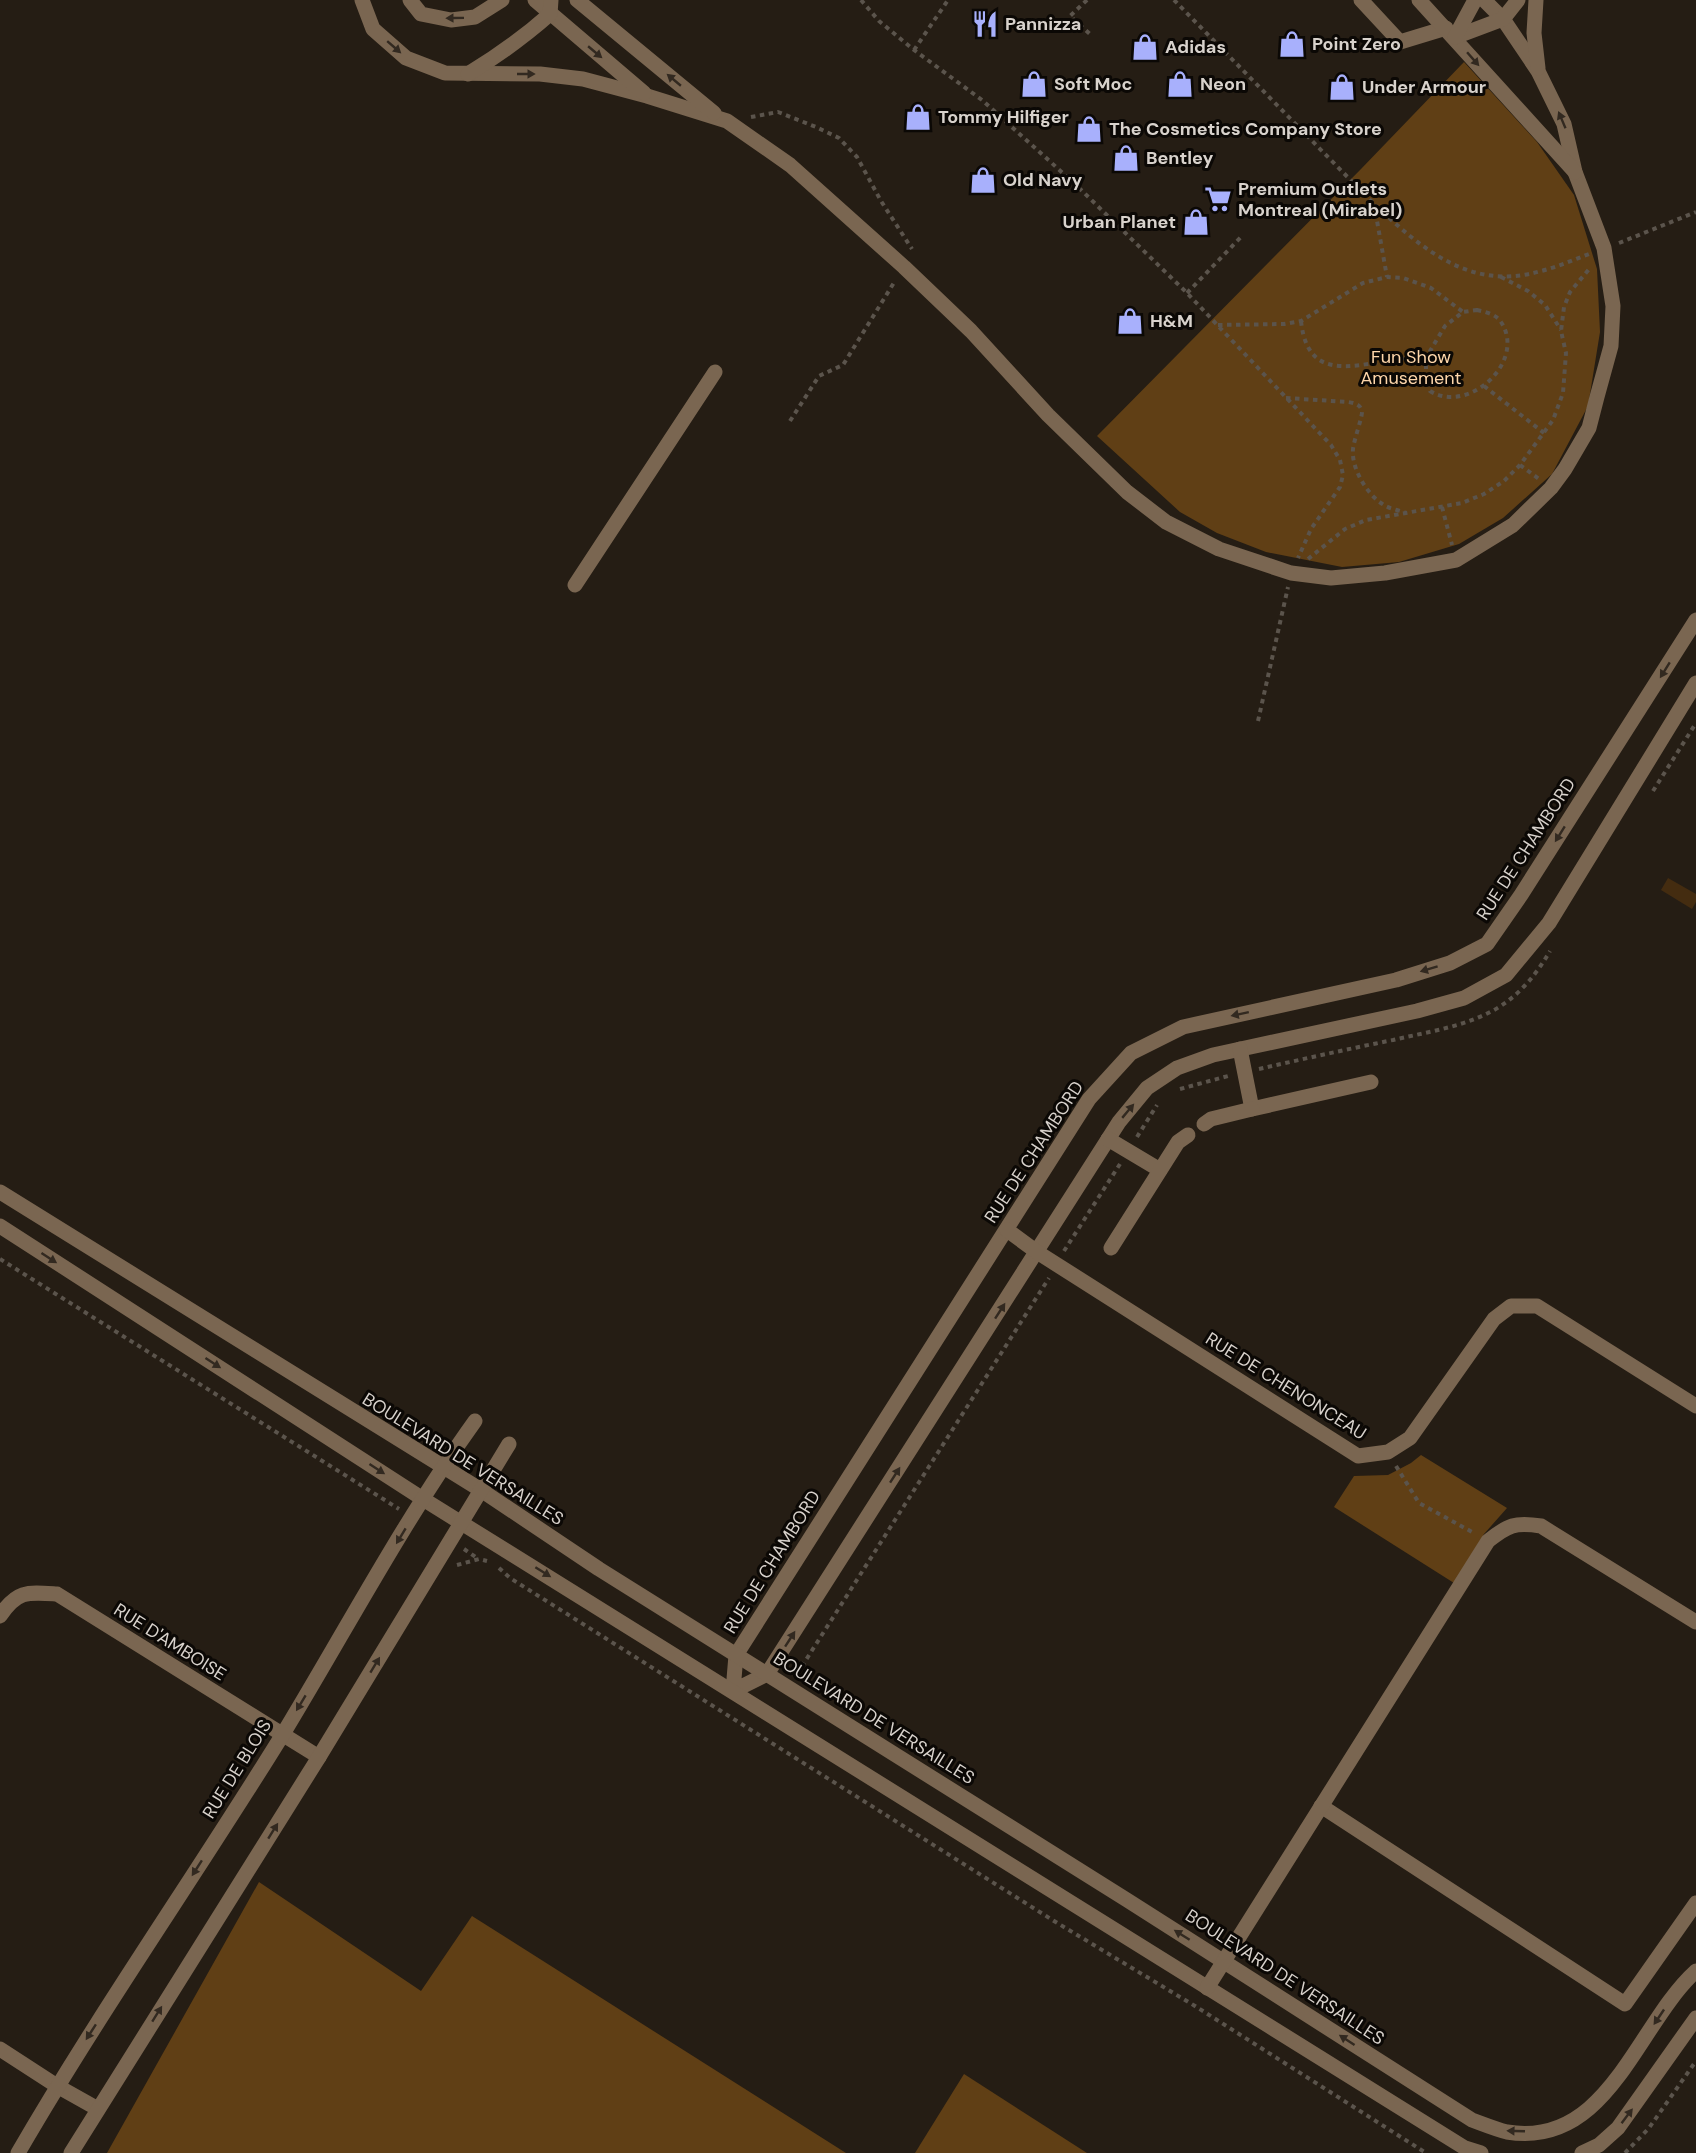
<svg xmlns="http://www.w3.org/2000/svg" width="1696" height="2153" viewBox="0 0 1696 2153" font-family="'DM Sans',sans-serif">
  <rect width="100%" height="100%" fill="#251d14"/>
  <g fill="#603f15">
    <polygon points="1464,62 1537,142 1574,195 1597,269 1600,332 1588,406 1552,474 1503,518 1459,544 1399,562 1342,567 1266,552 1217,533 1180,512 1097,436 1361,169"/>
    <polygon points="1421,1455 1507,1508 1484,1534 1454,1583 1334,1507 1354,1476 1388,1475 1411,1463"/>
    <polygon points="259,1882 421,1991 472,1916 846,2153 107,2153"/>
    <polygon points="964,2074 1087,2153 915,2153"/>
  </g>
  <polygon fill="#442c10" points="1668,878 1696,894 1696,902 1692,909 1661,890"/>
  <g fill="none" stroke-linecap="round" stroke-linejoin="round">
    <g stroke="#5b544c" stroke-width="4" stroke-dasharray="4.5 4.5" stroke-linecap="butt">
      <polyline points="861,0 879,21 914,50 982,100 1076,185 1187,293 1331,445 1340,460 1343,475 1340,487 1311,529 1298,558"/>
      <polyline points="1087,0 1070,16 1091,35"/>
      <path d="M1174 0 1374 204C1422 249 1471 292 1541 271 1557 267 1573 260 1589 254"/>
      <polyline points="914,50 948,0"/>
      <polyline points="751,117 778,112 816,127 839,138 857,157 881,201 912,249"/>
      <polyline points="1374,204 1387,277"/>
      <polyline points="1619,243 1696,212"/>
      <polyline points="1501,277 1528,291 1545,305 1561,330"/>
      <polyline points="1187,293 1242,236"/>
      <path d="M1477 310C1485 312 1496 314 1501 322 1527 361 1469 415 1430 391L1426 378V358L1433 346 1445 326 1463 312Z"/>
      <path d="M1301 321C1309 397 1377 353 1426 358"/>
      <polyline points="1218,325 1284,324 1301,321 1363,283 1387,277 1403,278 1431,288 1463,312"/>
      <polyline points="1484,386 1544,433"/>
      <path d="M1286 398 1348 402C1354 403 1361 404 1362 412 1362 418 1354 440 1353 449 1351 468 1367 495 1384 505 1390 509 1399 510 1406 513"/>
      <polyline points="790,421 819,376 843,365 895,281"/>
      <polyline points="1520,465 1539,479"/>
      <polyline points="1442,507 1452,545"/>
      <polyline points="1308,559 1345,529 1366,520 1462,503 1484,494 1504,481 1520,465 1553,420 1563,393 1566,353 1561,331 1564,307 1570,292 1590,268"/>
      <polyline points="1258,721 1288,587"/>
      <polyline points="1653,791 1696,723"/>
      <path d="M1259 1069C1303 1059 1348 1049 1393 1040 1427 1032 1463 1027 1494 1010 1519 996 1536 975 1550 951"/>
      <polyline points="1180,1089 1228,1076"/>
      <polyline points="1137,1137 1157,1105"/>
      <polyline points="1064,1251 1120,1164"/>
      <polyline points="0,1259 399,1509"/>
      <polyline points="1396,1466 1419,1503 1474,1533"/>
      <polyline points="464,1549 477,1558"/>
      <polyline points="457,1565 479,1559 487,1561"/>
      <polyline points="499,1568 510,1578 1054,1921 1195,2006 1426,2153"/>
      <polyline points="797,1674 1049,1278"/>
      <polyline points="1625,2153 1649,2128 1696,2061"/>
    </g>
    <g stroke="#7a6651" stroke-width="15">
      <polyline points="362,0 373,29 406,58 445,73 540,74 583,79 647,96 727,121 790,165 904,267 971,331 1048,415 1127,492 1166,522 1219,549 1291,573 1331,578 1385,573 1456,560 1513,525 1551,488 1565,469 1589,428 1597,397 1611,346 1613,306 1604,248 1575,172 1564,124 1538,71 1503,19 1484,0"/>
      <polyline points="410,0 421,14 451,20 475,17 502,0"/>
      <polyline points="535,0 644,93"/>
      <polyline points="577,0 714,113"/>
      <polyline points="1361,0 1400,42 1446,28"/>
      <polyline points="1419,0 1575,172"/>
      <polyline points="1536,0 1534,33 1538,68"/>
      <polyline points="1455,37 1503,19 1518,0"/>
      <polyline points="1455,37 1475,0"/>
      <path d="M468 74C499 55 523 38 550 14L551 0"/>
      <polyline points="575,585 715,372"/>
      <polyline points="1696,620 1521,895 1487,944 1450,963 1396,980 1183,1027 1131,1053 1089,1099 736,1655 733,1691 767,1674 1119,1122 1147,1088 1177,1068 1213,1055 1417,1011 1464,998 1506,975 1549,923 1696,683"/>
      <polyline points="1240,1049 1252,1109 1371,1082"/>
      <polyline points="1204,1124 1211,1119 1252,1109"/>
      <polyline points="1108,1139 1160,1170"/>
      <path d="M0 1192 481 1490 599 1569 1127 1900 1472 2120C1483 2124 1495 2129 1507 2132 1608 2149 1637 2024 1696 1971"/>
      <polyline points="0,1226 423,1499 1465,2148 1481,2153"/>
      <polyline points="1007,1230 1037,1252 1358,1456 1388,1452 1410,1438 1494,1319 1511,1306 1537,1306 1696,1406"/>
      <polyline points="1111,1248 1178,1142 1188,1135"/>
      <path d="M0 1616C17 1590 28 1592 57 1594L319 1757"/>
      <polyline points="1321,1806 1625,2004 1696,1903"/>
      <path d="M1207 1988 1488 1541C1508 1525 1515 1522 1541 1526L1696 1622"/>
      <polyline points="0,2049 57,2086 98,2109"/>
      <path d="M18 2153C101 2010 196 1875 283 1734 346 1630 404 1520 475 1421"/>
      <polyline points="71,2153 319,1757 509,1444"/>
      <polyline points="1582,2153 1599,2145 1618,2128 1696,2018"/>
    </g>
  </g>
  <defs><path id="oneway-solid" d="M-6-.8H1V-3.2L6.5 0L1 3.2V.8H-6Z" transform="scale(1.5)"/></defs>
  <g fill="#322920">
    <use href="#oneway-solid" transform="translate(455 18) rotate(179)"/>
    <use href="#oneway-solid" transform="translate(394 47) rotate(41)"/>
    <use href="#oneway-solid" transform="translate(595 52) rotate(40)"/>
    <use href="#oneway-solid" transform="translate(1473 59) rotate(49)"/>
    <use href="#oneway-solid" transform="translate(526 74)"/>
    <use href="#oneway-solid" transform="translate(674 80) rotate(-140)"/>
    <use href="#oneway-solid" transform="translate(1562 120) rotate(-113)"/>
    <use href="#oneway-solid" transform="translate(1665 670) rotate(122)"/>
    <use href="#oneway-solid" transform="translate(1560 834) rotate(122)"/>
    <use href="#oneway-solid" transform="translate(1429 969) rotate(163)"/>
    <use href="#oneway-solid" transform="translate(1240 1014) rotate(168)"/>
    <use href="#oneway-solid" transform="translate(1128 1111) rotate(-50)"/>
    <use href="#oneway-solid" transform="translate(49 1258) rotate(33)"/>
    <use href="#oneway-solid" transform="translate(1000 1311) rotate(-57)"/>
    <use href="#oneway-solid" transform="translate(213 1363) rotate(33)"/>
    <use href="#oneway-solid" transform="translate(377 1469) rotate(33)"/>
    <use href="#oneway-solid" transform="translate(895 1475) rotate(-57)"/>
    <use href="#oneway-solid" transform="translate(401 1536) rotate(121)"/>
    <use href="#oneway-solid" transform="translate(543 1572) rotate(32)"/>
    <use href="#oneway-solid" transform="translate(790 1639) rotate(-57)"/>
    <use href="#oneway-solid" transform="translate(375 1665) rotate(-59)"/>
    <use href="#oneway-solid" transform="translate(301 1703) rotate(121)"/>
    <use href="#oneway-solid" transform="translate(273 1831) rotate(-58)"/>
    <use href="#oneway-solid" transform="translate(197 1868) rotate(123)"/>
    <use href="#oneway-solid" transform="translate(1182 1935) rotate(-148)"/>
    <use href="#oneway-solid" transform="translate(157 2014) rotate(-58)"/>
    <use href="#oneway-solid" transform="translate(1659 2017) rotate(124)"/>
    <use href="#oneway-solid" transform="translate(91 2032) rotate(123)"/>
    <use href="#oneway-solid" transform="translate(1347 2040) rotate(-147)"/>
    <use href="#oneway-solid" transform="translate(1627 2116) rotate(-53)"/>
    <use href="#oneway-solid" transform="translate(1516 2131) rotate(-178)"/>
  </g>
  <defs>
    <symbol id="restaurant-bare" viewBox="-9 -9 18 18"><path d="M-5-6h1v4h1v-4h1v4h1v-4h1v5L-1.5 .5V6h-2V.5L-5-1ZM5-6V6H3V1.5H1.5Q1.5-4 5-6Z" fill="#a8b0fc" stroke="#0b0805" stroke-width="2.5" paint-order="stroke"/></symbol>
    <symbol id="shop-bare" viewBox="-9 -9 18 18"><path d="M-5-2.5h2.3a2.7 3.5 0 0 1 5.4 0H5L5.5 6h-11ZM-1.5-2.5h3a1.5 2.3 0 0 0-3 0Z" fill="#a8b0fc" stroke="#0b0805" stroke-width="2.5" paint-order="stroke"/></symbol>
    <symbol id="supermarket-bare" viewBox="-9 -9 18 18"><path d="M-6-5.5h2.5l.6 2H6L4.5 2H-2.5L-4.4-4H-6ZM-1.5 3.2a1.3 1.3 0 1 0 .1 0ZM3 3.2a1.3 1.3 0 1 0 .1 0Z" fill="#a8b0fc" stroke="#0b0805" stroke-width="2.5" paint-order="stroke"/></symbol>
  </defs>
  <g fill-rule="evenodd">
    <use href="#restaurant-bare" x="966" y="5" width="38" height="38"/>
    <use href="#shop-bare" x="1273" y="25" width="38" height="38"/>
    <use href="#shop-bare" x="1126" y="28" width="38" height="38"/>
    <use href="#shop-bare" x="1015" y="65" width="38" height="38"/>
    <use href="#shop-bare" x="1161" y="65" width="38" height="38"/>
    <use href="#shop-bare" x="1323" y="68" width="38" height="38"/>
    <use href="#shop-bare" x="899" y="98" width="38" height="38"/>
    <use href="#shop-bare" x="1070" y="110" width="38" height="38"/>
    <use href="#shop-bare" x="1107" y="139" width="38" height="38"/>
    <use href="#shop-bare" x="964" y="161" width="38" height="38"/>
    <use href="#supermarket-bare" x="1199" y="180" width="38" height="38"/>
    <use href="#shop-bare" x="1177" y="203" width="38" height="38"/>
    <use href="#shop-bare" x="1111" y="302" width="38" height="38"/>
  </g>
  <g text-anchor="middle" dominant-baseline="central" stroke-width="6" stroke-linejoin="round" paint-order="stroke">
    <g font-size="18" font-weight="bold" fill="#d8d2cc" stroke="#0b0805" text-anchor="start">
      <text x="1005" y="24">Pannizza</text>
      <text x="1312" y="44">Point Zero</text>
      <text x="1165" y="47">Adidas</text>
      <text x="1054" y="84">Soft Moc</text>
      <text x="1200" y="84">Neon</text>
      <text x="1362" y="87">Under Armour</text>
      <text x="938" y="117">Tommy Hilfiger</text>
      <text x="1109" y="129">The Cosmetics Company Store</text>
      <text x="1146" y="158">Bentley</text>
      <text x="1003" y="180">Old Navy</text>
      <text x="1238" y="189">Premium Outlets<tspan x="1238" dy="21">Montreal (Mirabel)</tspan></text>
      <text x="1176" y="222" text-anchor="end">Urban Planet</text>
      <text x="1150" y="321">H&amp;M</text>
    </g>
    <g font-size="18" fill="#ffd7ab" stroke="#0b0805">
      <text x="1411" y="357">Fun Show<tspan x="1411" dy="21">Amusement</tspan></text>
    </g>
    <g font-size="18" fill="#d8d2cc" stroke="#0b0805">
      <text transform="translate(1526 849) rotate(-57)">RUE DE CHAMBORD</text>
      <text transform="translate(1034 1152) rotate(-57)">RUE DE CHAMBORD</text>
      <text transform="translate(1286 1386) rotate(32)">RUE DE CHENONCEAU</text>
      <text transform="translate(463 1459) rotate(32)">BOULEVARD DE VERSAILLES</text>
      <text transform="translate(772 1562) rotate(-58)">RUE DE CHAMBORD</text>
      <text transform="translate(170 1642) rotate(32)">RUE D'AMBOISE</text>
      <text transform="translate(874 1718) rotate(32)">BOULEVARD DE VERSAILLES</text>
      <text transform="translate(237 1769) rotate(-58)">RUE DE BLOIS</text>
      <text transform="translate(1285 1977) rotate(33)">BOULEVARD DE VERSAILLES</text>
    </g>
  </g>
</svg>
